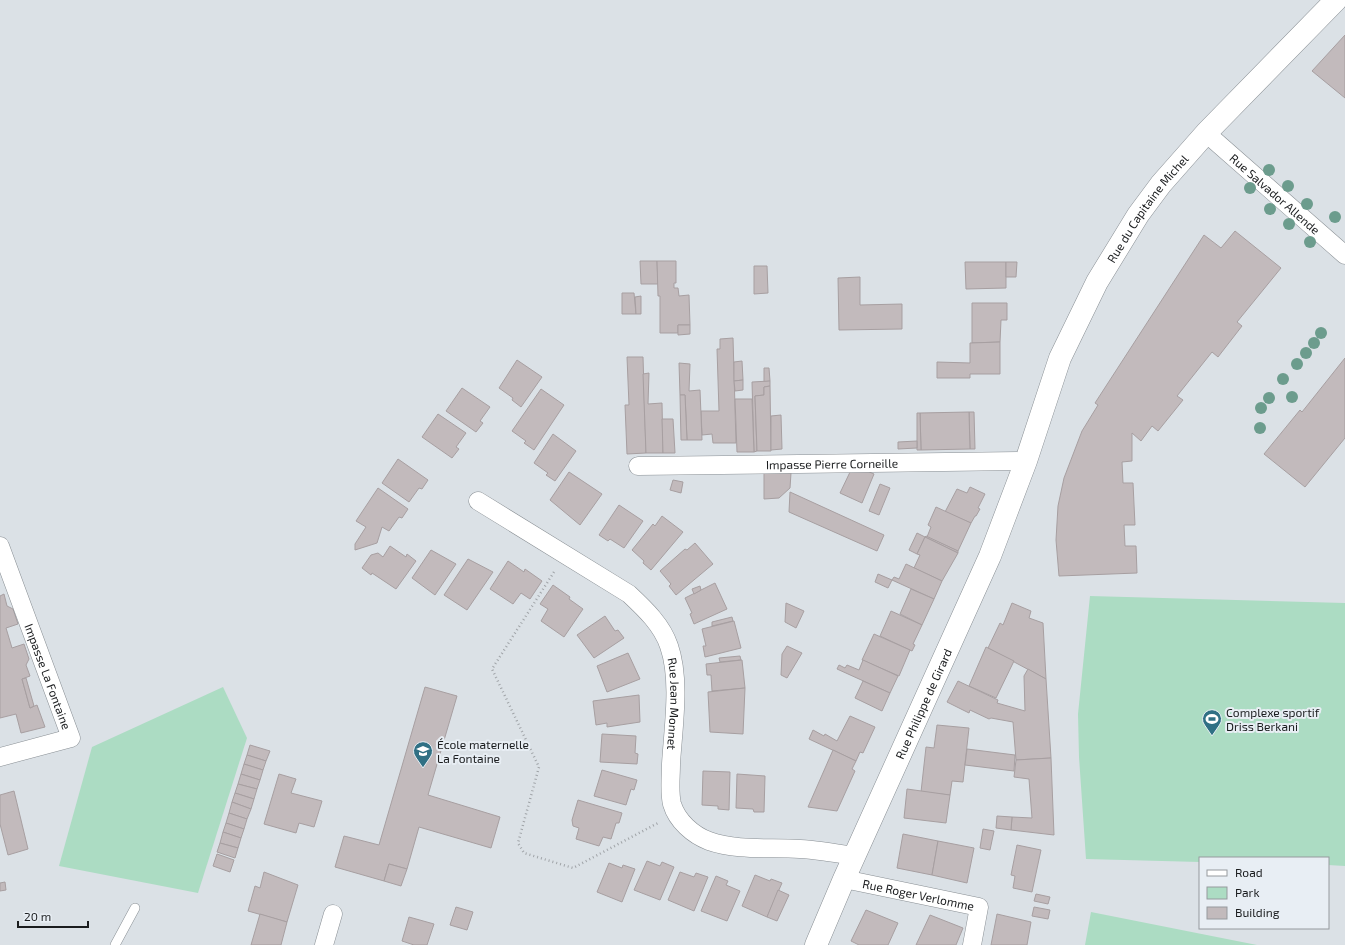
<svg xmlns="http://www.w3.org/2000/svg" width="1345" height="945" viewBox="0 0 1345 945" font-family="'Exo 2',sans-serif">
  <rect width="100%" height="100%" fill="#dbe1e6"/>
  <g fill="#acdcc3">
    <polygon points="1090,596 1345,603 1345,866 1328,865 1328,858 1200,858 1200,862 1086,859 1079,757 1078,714"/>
    <polygon points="223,687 247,738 198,893 59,866 92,747"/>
    <polygon points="1091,912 1257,945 1085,945"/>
  </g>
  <g fill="#c2babc" stroke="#a79fa1">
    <polygon points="1345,35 1345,98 1312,71"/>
    <polygon points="1235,231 1281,268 1237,322 1242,326 1218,357 1212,352 1177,396 1183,400 1158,431 1152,426 1141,441 1132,433 1132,461 1122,462 1123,483 1133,483 1135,525 1124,525 1125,546 1136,546 1137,573 1059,576 1056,540 1058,506 1064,478 1082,431 1098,405 1095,403 1204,235 1221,248"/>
    <polygon points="640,261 657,261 658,284 641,284"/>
    <polygon points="657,261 676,261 676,283 674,283 674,288 678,288 679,296 689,295 690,325 678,325 678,333 660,333 660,296 658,296"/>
    <polygon points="965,262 1006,262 1006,288 966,289"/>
    <polygon points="1006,262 1017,262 1016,277 1006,277"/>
    <polygon points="754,266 767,266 768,293 754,294"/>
    <polygon points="860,277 860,305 902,304 902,329 839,330 838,278"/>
    <polygon points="622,293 634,293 636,314 622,314"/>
    <polygon points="641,296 641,314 636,314 635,297"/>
    <polygon points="972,303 1007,303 1007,320 1001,320 1000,342 972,343"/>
    <polygon points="678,325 690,325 690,334 678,335"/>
    <polygon points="733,338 736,443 713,443 712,434 702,435 701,411 719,411 717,349 720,349 720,339"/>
    <polygon points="1000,342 1000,374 970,374 970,378 937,378 937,362 970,363 970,343"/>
    <polygon points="627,357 643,357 646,453 627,454 625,405 629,405"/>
    <polygon points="1345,358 1345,438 1305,487 1264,454 1300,410 1302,412"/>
    <polygon points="517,360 542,377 521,407 512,400 513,398 499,388"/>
    <polygon points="742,361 743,380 734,381 734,362"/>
    <polygon points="679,363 690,364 689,391 700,390 702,440 687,440 685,395 680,395"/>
    <polygon points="764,368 769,368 770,381 764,382"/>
    <polygon points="649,373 648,404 662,403 663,453 646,453 643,374"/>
    <polygon points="743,380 743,390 735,391 734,381"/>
    <polygon points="770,381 770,386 764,387 764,395 755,396 757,451 754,452 752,382"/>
    <polygon points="770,386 771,451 757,451 755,396 764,395 764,387"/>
    <polygon points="462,388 490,407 480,421 483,423 476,432 446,411"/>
    <polygon points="541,389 564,405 534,450 524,443 526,441 512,431"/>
    <polygon points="680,395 685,395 687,440 681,440"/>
    <polygon points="735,399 752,399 754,452 737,452"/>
    <polygon points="969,412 974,412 975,449 970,449"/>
    <polygon points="969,412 970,449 921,450 920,413"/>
    <polygon points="917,413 920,413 921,450 917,450"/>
    <polygon points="438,414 466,433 456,447 459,449 452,458 422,437"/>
    <polygon points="781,415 782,449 771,450 771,416"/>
    <polygon points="662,419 673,419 675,453 663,453"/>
    <polygon points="553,434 576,451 555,481 546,475 548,473 534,463"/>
    <polygon points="917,441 917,448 898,449 898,442"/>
    <polygon points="398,459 428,480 422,489 419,488 409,502 382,483"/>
    <polygon points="851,470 865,470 874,474 862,503 840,493"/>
    <polygon points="569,472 602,494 580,525 550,500"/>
    <polygon points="764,473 791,473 790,488 779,498 764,499"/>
    <polygon points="673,480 683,482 681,493 670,490"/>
    <polygon points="880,484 890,488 879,515 869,511"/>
    <polygon points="970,487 985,494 978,508 980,509 976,516 975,516 971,523 945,512 957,489 967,493"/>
    <polygon points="378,488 408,509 402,518 399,517 389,531 382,527 377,543 355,550 355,544 366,527 356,521"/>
    <polygon points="790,492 884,535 877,551 789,512"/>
    <polygon points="619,505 643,521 624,548 610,539 608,541 599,535"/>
    <polygon points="936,507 971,523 958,551 927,537 931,527 928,525"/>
    <polygon points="662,516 683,532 651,570 643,563 644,561 632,550 653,524 655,526"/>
    <polygon points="917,533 925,537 917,554 909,550"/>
    <polygon points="926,536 958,551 958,553 925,537"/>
    <polygon points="925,537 958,553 942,581 914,568 920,555 917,554"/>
    <polygon points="695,543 713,564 676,595 669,586 671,584 660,571 685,549 687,550"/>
    <polygon points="390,546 406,557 407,554 416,561 396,589 372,573 371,575 362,568 371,555 378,553 383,557"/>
    <polygon points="431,550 456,564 435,595 412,578"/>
    <polygon points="468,559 493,572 467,610 444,595"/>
    <polygon points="508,561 524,572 525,569 542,581 530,599 521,593 513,604 490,589"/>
    <polygon points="906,564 942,581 934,599 892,580 894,577 899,579"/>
    <polygon points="878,574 892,580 888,588 875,582"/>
    <polygon points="715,583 727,609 694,624 690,614 692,613 685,598"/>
    <polygon points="553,585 570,597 569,599 583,609 564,637 541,621 548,609 540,604"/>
    <polygon points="700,586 701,590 694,594 692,589"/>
    <polygon points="911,589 934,599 922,625 900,614"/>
    <polygon points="4,594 7,606 13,609 18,624 6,628 12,648 24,644 29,659 26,665 30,676 22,679 30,708 37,705 45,727 21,733 16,714 0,718 0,596"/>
    <polygon points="786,603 804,611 796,628 785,622"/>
    <polygon points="1012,603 1031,611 1029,618 1043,623 1046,679 988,648 1000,623 1003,625"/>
    <polygon points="891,611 922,625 913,644 915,645 912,651 880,636"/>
    <polygon points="605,616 615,631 618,630 624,638 594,658 577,635"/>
    <polygon points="732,617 733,621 712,626 712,622"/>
    <polygon points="734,621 741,648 705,657 703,646 706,646 702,629"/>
    <polygon points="874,634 910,650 899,676 862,660"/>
    <polygon points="787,646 802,653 787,678 781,675 782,654"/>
    <polygon points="986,647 1014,661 996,698 969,686"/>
    <polygon points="628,653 640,679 607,692 597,666"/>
    <polygon points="740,656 741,660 720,662 719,658"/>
    <polygon points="742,660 745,688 712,691 711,675 707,675 706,664"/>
    <polygon points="863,660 898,676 890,693 837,669 839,665 845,668 847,665 859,670"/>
    <polygon points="1028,669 1046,679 1051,758 1016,760 1013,722 991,718 989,719 970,710 969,713 947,702 958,681 998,700 997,703 1025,711 1024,676"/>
    <polygon points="26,678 34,706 30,708 22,679"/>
    <polygon points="863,681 890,693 882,711 855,698"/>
    <polygon points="425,687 457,696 428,795 500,817 491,848 419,827 407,869 389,864 384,881 335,867 344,836 379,845"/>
    <polygon points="745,688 743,734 710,732 708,692"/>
    <polygon points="639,695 640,722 607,727 607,723 596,725 593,701"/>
    <polygon points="850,716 875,727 863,753 860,752 856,761 809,739 813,730 824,736 825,734 837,741"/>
    <polygon points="937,725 969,728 963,782 952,781 950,795 921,792 926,747 934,748"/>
    <polygon points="602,734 636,736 635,753 638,754 637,764 600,762"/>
    <polygon points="250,745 270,751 266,761 247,755"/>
    <polygon points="967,749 1015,755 1014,771 965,765"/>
    <polygon points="833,750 856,761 852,769 855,771 837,811 808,807"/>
    <polygon points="247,755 266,761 263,770 244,764"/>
    <polygon points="1051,758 1054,835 1011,830 1012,817 1032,818 1029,779 1014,777 1016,760"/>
    <polygon points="244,764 263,770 260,780 241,774"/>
    <polygon points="602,770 637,780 634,790 631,789 626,805 594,796"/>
    <polygon points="703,771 730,772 729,810 718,809 718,806 702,805"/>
    <polygon points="241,774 260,780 257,789 238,784"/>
    <polygon points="279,774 296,779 291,793 322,801 314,827 299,823 296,833 264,824"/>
    <polygon points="737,774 765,776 764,812 754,812 753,809 736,808"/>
    <polygon points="238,784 257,789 254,799 235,793"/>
    <polygon points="907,789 950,795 946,823 904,818"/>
    <polygon points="14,791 28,849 8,855 0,824 0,795"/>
    <polygon points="235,793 254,799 251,809 232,802"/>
    <polygon points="578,800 622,813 619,823 616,823 611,839 603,837 599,846 576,839 579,828 573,826 572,820"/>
    <polygon points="232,802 251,809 247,819 229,813"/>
    <polygon points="229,813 247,819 244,829 226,823"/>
    <polygon points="997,816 1012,817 1011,830 996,828"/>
    <polygon points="226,823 244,829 241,838 223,832"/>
    <polygon points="983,829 994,831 990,850 980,848"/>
    <polygon points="223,832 241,838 238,848 220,843"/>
    <polygon points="903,834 938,841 932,875 897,868"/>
    <polygon points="938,841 974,848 967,883 932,875"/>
    <polygon points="220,843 238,848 235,858 217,852"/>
    <polygon points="1017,845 1041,850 1032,892 1013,888 1015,876 1011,875"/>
    <polygon points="217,854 234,860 230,872 213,866"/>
    <polygon points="647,861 660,866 662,862 674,867 660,900 634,890"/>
    <polygon points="609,863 622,868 623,865 635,869 622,902 597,892"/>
    <polygon points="389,864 407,869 401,886 384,881"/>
    <polygon points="264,872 298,885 287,922 248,911 255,886 260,888"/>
    <polygon points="680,872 694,877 696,873 708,877 694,911 668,900"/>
    <polygon points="755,875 770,881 771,879 782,883 767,917 742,906"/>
    <polygon points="716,876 728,881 726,885 740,891 727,921 701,911"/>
    <polygon points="5,882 6,890 0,891 0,883"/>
    <polygon points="778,890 789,895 777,921 767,917"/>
    <polygon points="1036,894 1050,897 1048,904 1034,901"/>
    <polygon points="456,907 473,912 467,930 450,925"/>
    <polygon points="1034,907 1050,910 1048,919 1032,916"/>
    <polygon points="866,910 898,923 888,945 859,945 851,941"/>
    <polygon points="260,914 287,922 281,945 251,945"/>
    <polygon points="997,914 1031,922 1027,945 991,945"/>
    <polygon points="930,915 963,928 956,945 916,945"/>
    <polygon points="409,917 434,924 427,945 414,945 402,941"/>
  </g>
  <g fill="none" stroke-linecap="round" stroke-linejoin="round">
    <defs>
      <polyline id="service" points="115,945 135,908"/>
      <g id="minor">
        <path id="s1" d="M1206 133 1345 255"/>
        <path id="s2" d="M638 466 1026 461"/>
        <path id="s3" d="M478 501 629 594C645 609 662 625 669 646 681 680 673 729 671 764 671 777 669 792 672 804 677 821 693 835 709 841 737 851 771 847 800 849 818 850 836 853 854 856"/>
        <path id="s4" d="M0 546 71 738 0 757"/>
        <path id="s5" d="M844 879 979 907 972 945"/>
        <polyline points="324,945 333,914"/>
      </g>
      <g id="secondary">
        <path id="s6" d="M816 945 844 879 990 556 1026 461 1060 358 1097 282 1138 215 1161 184 1206 133 1336 0"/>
      </g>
    </defs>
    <use href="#service" stroke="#898f94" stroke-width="10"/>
    <use href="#minor" stroke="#898f94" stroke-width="19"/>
    <use href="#secondary" stroke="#898f94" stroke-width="23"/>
    <polyline stroke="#a0a4a8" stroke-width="2.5" stroke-dasharray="1 3" stroke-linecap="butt" points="554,572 492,669 539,767 518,843 524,853 573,868 658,823"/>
    <use href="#service" stroke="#fff" stroke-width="9"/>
    <use href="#minor" stroke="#fff" stroke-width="18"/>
    <use href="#secondary" stroke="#fff" stroke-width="22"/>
  </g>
  <g fill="#6c9c8d">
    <circle cx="1269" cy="170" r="6"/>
    <circle cx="1288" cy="186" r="6"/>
    <circle cx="1250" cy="188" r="6"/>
    <circle cx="1307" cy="204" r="6"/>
    <circle cx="1270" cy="209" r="6"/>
    <circle cx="1335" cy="217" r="6"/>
    <circle cx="1289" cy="224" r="6"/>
    <circle cx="1310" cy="242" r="6"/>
    <circle cx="1321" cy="333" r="6"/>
    <circle cx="1314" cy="343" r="6"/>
    <circle cx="1306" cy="353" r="6"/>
    <circle cx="1297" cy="364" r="6"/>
    <circle cx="1283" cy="379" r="6"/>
    <circle cx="1292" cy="397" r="6"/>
    <circle cx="1269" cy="398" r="6"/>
    <circle cx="1261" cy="408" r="6"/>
    <circle cx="1260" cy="428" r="6"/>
  </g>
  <defs>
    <symbol id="stadium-pin" viewBox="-11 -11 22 30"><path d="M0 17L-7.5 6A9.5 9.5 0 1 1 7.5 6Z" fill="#307084" stroke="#e8eef4"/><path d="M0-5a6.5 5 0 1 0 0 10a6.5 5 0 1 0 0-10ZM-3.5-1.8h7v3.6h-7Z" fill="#fff"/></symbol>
    <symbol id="school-pin" viewBox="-11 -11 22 30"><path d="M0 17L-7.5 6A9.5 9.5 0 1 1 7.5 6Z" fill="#307084" stroke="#e8eef4"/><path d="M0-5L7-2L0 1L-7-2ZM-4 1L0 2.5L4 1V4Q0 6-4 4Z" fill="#fff"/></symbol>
  </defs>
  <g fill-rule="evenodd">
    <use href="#stadium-pin" x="1201" y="708" width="22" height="30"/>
    <use href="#school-pin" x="412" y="740" width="22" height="30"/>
  </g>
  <g text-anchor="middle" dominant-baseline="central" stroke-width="4" stroke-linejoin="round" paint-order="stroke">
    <g font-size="12" fill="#1a1c1e" stroke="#e8eef4">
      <text stroke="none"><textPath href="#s1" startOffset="92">Rue Salvador Allende</textPath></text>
      <text stroke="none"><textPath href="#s6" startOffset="810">Rue du Capitaine Michel</textPath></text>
      <text stroke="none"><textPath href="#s2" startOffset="194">Impasse Pierre Corneille</textPath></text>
      <text stroke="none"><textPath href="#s4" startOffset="139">Impasse La Fontaine</textPath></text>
      <text stroke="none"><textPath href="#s3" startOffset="302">Rue Jean Monnet</textPath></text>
      <text stroke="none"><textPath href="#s6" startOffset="264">Rue Philippe de Girard</textPath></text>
      <text stroke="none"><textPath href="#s5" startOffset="76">Rue Roger Verlomme</textPath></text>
    </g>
    <g font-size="12" fill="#1a1c1e" stroke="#e8eef4" text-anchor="start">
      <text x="1226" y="712">Complexe sportif<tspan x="1226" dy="14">Driss Berkani</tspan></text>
      <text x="437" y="744">École maternelle<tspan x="437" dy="14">La Fontaine</tspan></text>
    </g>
  </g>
  <rect x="1199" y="857" width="130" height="72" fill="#e8eef4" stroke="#969a9e"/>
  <rect x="1207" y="870" width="20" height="6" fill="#ffffff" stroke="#969a9e"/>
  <text x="1235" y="877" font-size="12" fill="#1a1c1e">Road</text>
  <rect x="1207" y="887" width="20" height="12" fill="#acdcc3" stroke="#969a9e"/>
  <text x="1235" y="897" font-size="12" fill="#1a1c1e">Park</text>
  <rect x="1207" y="907" width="20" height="12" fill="#c2babc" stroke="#969a9e"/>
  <text x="1235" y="917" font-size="12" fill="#1a1c1e">Building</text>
  <path d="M18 921v6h70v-6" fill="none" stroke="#1a1c1e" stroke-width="2"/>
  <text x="24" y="921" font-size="12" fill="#1a1c1e" stroke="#e8eef4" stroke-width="3" paint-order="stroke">20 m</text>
</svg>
